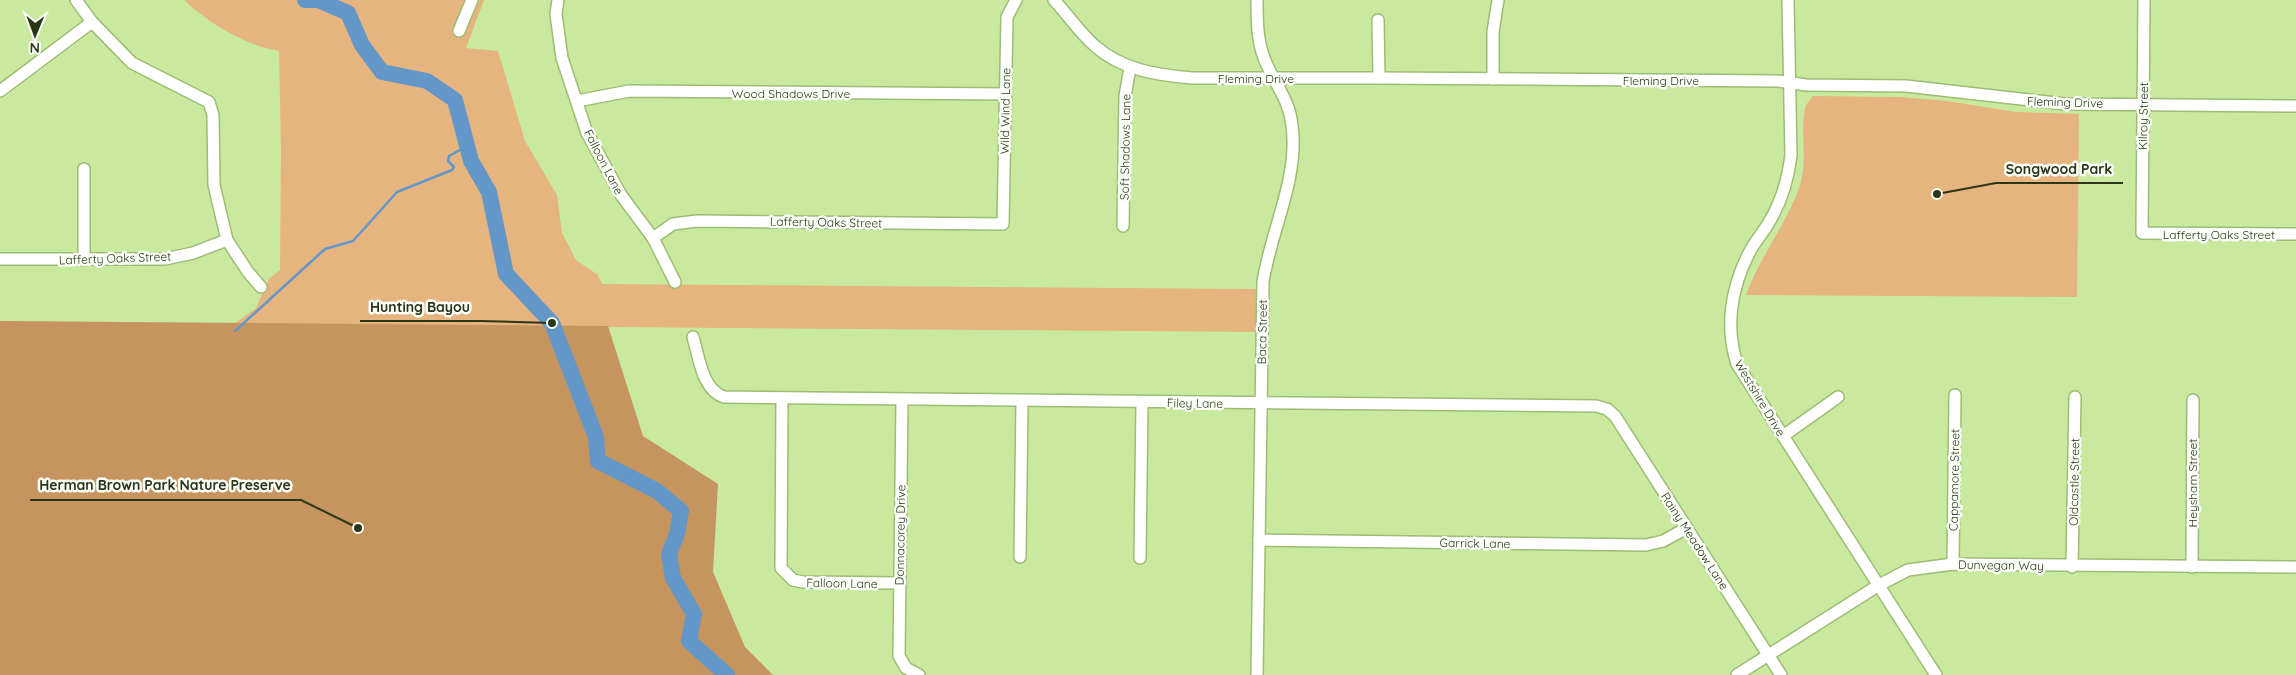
<svg xmlns="http://www.w3.org/2000/svg" width="2296" height="675" viewBox="0 0 2296 675" font-family="Quicksand,sans-serif">
  <rect width="100%" height="100%" fill="#c9e99f"/>
  <g fill="#e6b47f">
    <path d="M184 0H484L466 48 498 51 525 141 557 195 562 233 576 260 598 275 602 284 1256 289V332L234 324 256 308 269 279 280 270 281 151 279 51C244 45 210 24 184 0Z"/>
    <path d="M1813 96 1899 97 1947 101 2016 112 2079 114 2077 297 1746 295C1760 256 1787 224 1800 185 1808 159 1800 134 1805 109 1805 105 1810 100 1813 96Z"/>
  </g>
  <polygon fill="#c6955f" points="0,321 608,326 643,436 718,484 713,572 745,647 773,675 0,675"/>
  <g fill="none" stroke-linecap="round" stroke-linejoin="round">
    <polyline stroke="#6397c8" stroke-width="2.5" points="235,331 325,249 353,241 397,192 452,170 454,167 448,161 449,156 467,146"/>
    <polyline stroke="#6397c8" stroke-width="16" points="305,0 318,0 348,13 362,45 382,72 427,81 455,100 471,161 489,192 506,274 552,323 596,437 598,461 657,491 681,511 677,534 669,554 673,578 694,614 689,641 727,675"/>
    <defs>
      <g id="minor">
        <polyline points="76,0 92,22 132,63 209,102 213,115 214,185 227,240 248,272 261,287"/>
        <polyline points="558,0 556,14 562,58 587,133 621,195 653,238 675,282"/>
        <path d="M1054 0C1068 15 1080 33 1095 46 1122 70 1157 75 1192 78H1379L1778 81 1806 85 1906 86 2065 104 2296 106"/>
        <path d="M1257 0C1257 23 1257 46 1268 67 1277 87 1290 102 1292 126 1299 178 1271 230 1263 282L1257 675"/>
        <path d="M1788 0 1791 155C1788 180 1781 203 1768 224 1762 234 1754 243 1749 253 1731 288 1725 327 1737 364L1936 675"/>
        <polyline points="2144,0 2142,233 2296,234"/>
        <polyline points="1378,20 1379,78"/>
        <polyline points="459,31 472,0"/>
        <polyline points="1493,79 1493,32 1498,0"/>
        <polyline points="0,91 92,22"/>
        <polyline points="577,101 629,91 1005,94"/>
        <polyline points="1123,226 1125,96 1130,68"/>
        <polyline points="653,238 673,224 697,221 1003,224 1007,17 1016,0"/>
        <polyline points="0,259 165,259 193,253 227,240"/>
        <polyline points="84,260 84,169"/>
        <path d="M693 337C699 357 702 390 724 397L1596 406 1607 409 1615 416 1781 675"/>
        <polyline points="782,398 781,568 793,580 803,582 899,583"/>
        <polyline points="902,400 899,656 906,668 919,675"/>
        <polyline points="1783,436 1838,397"/>
        <polyline points="1259,540 1646,545 1663,541 1687,528"/>
        <polyline points="1020,557 1022,401"/>
        <polyline points="1140,558 1142,402"/>
        <polyline points="1953,564 1955,395"/>
        <polyline points="2072,567 2075,397"/>
        <polyline points="2192,567 2193,400"/>
        <polyline points="1737,675 1879,585 1908,570 1953,564 2296,567"/>
      </g>
    </defs>
    <use href="#minor" stroke="#9dbc74" stroke-width="14"/>
    <use href="#minor" stroke="#fff" stroke-width="11"/>
  </g>
  <g text-anchor="middle" dominant-baseline="central" stroke-width="5" stroke-linejoin="round" paint-order="stroke">
    <g font-size="12" fill="#2a3619" stroke="#fbfef7">
      <text x="1256" y="78">Fleming Drive</text>
      <text x="1661" y="80">Fleming Drive</text>
      <text x="791" y="93">Wood Shadows Drive</text>
      <text transform="translate(2065 102) rotate(2)">Fleming Drive</text>
      <text transform="translate(1005 111) rotate(-89)">Wild Wind Lane</text>
      <text transform="translate(2143 116) rotate(-89)">Kilroy Street</text>
      <text transform="translate(1125 147) rotate(-89)">Soft Shadows Lane</text>
      <text transform="translate(604 162) rotate(63)">Falloon Lane</text>
      <text transform="translate(826 222) rotate(1)">Lafferty Oaks Street</text>
      <text x="2219" y="234">Lafferty Oaks Street</text>
      <text transform="translate(115 258) rotate(-2)">Lafferty Oaks Street</text>
      <text transform="translate(1262 332) rotate(-89)">Baca Street</text>
      <text transform="translate(1760 398) rotate(59)">Westshire Drive</text>
      <text transform="translate(1195 403) rotate(1)">Filey Lane</text>
      <text transform="translate(1954 480) rotate(-89)">Cappamore Street</text>
      <text transform="translate(2074 482) rotate(-89)">Oldcastle Street</text>
      <text transform="translate(2192 483) rotate(-90)">Heysham Street</text>
      <text transform="translate(900 535) rotate(-89)">Donnacorey Drive</text>
      <text transform="translate(1695 541) rotate(57)">Rainy Meadow Lane</text>
      <text transform="translate(1475 543) rotate(1)">Garrick Lane</text>
      <text transform="translate(2001 565) rotate(1)">Dunvegan Way</text>
      <text transform="translate(842 583) rotate(1)">Falloon Lane</text>
    </g>
  </g>
  <path fill="none" stroke="#2a3619" stroke-width="2" d="M1937 194L1996 183H2123M552 323L480 321H360M358 528L301 500H30"/>
  <g fill="#2a3619" stroke="#fbfef7" stroke-width="2">
    <circle cx="1937" cy="194" r="5"/>
    <circle cx="552" cy="323" r="5"/>
    <circle cx="358" cy="528" r="5"/>
  </g>
  <g font-size="14" text-anchor="middle" font-weight="bold" fill="#2a3619" stroke="#fbfef7" stroke-width="5" stroke-linejoin="round" paint-order="stroke">
    <text x="2059" y="174">Songwood Park</text>
    <text x="420" y="312">Hunting Bayou</text>
    <text x="165" y="490">Herman Brown Park Nature Preserve</text>
  </g>
  <g transform="translate(35 35) rotate(181)" stroke="#fbfef7" stroke-width="4" paint-order="stroke">
  <path d="M0-4L9 19L0 12L-9 19Z" fill="#2a3619"/>
  <text y="-8" font-size="14" font-weight="bold" text-anchor="middle" fill="#2a3619">N</text>
  </g>
</svg>
